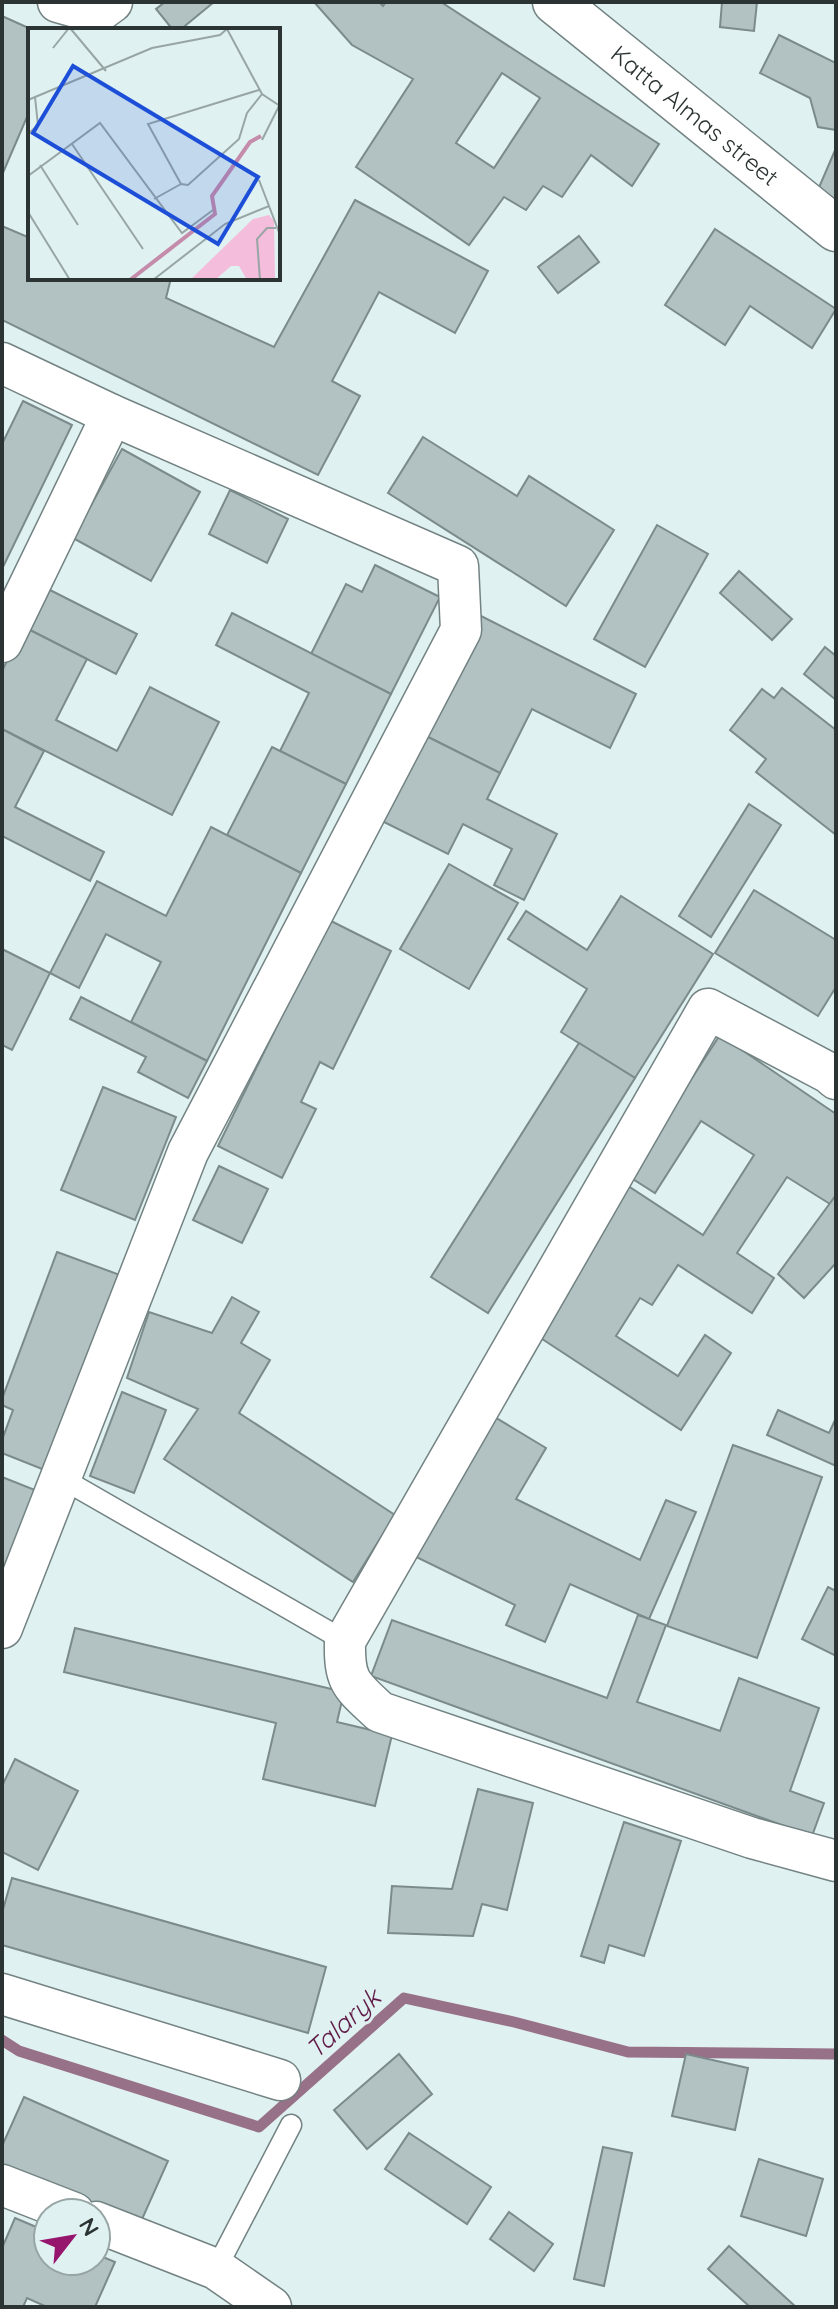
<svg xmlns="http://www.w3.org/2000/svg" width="838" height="2309" viewBox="0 0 838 2309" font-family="Quicksand,sans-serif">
  <rect width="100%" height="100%" fill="#e0f1f1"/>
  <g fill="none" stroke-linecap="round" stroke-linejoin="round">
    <polyline stroke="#977187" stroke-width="11" points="2,2040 19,2051 259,2127 404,1998 514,2022 628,2052 836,2054"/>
  </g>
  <g fill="#b2c2c2" stroke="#7b8a8a" stroke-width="2" fill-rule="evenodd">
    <polygon points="165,2 214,2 180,30 173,30 156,9"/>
    <path d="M314 2H379L383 6 386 2H441L659 144 632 186 591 155 562 197 543 186 526 210 504 197 469 245 356 167 413 79 352 45ZM502 73 540 98 494 168 456 143Z"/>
    <polygon points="722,2 757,2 754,31 720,27"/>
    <polygon points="2,16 33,30 30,30 30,110 2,175"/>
    <polygon points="779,35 836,63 836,130 818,127 810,98 760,73"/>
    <polygon points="836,148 836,201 817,192"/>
    <polygon points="355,200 488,271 455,333 379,292 332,381 360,396 318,475 2,320 2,226 30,238 30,278 171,278 166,298 274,347"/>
    <polygon points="715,229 836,309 812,348 750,306 725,345 665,305"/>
    <polygon points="579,236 599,262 558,293 538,267"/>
    <polygon points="23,401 72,425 2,569 2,444"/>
    <polygon points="423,437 517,496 529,476 614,530 566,606 388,493"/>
    <polygon points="122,449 200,492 151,581 73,538"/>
    <polygon points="230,490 288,519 267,563 209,534"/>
    <polygon points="657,525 708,554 645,667 594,639"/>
    <polygon points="375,565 440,597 391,694 311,654 346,584 362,592"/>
    <polygon points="739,571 792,619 772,640 720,593"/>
    <polygon points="44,587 137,634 116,674 24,627"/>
    <polygon points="232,613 391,694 346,784 280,751 309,693 216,645"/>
    <polygon points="479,615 636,694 610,748 532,709 500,773 420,733"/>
    <polygon points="24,627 87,659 56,720 117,751 150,687 219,722 172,815 2,729 2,671"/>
    <polygon points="825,647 836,656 836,700 804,674"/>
    <polygon points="782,688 836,730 836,835 756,772 766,759 730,730 762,689 774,698"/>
    <polygon points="2,729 44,751 15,807 104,852 90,881 2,836"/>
    <polygon points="420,733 500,773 487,799 557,834 524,900 494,885 512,849 463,824 448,854 378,819"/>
    <polygon points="272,747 346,784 301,873 227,835"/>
    <polygon points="749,804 781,825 711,937 679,916"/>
    <polygon points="211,827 301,873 207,1061 131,1022 161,962 106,934 79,988 50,973 97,881 166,916"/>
    <polygon points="449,864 518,903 469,989 400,949"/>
    <polygon points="754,890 836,940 836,987 818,1016 715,953"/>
    <polygon points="621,896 713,954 635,1078 561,1032 587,989 508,939 526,911 587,950"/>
    <polygon points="329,920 391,951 333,1069 320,1062 301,1102 316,1109 282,1178 218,1146"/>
    <polygon points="2,949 50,973 12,1050 2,1045"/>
    <polygon points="81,997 207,1061 188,1098 138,1072 146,1057 70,1019"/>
    <polygon points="720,1035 836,1114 836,1195 830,1204 787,1177 737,1253 774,1278 752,1313 678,1265 652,1305 640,1298 616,1336 678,1376 705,1335 731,1353 681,1430 530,1331 625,1184 703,1235 754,1155 701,1121 655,1193 628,1176"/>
    <polygon points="579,1043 635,1078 488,1313 431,1277"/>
    <polygon points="103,1087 176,1117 135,1220 61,1190"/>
    <polygon points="219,1166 268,1189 242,1243 193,1220"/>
    <polygon points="836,1195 836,1263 804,1298 778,1274"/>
    <polygon points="57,1252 120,1275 47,1471 2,1453 2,1440 13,1410 2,1405 2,1399"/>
    <polygon points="232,1297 259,1312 241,1343 270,1360 239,1413 395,1515 353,1582 164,1459 198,1409 127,1378 149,1312 212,1333"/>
    <polygon points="122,1392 166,1410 134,1493 90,1476"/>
    <polygon points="483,1410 546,1448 516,1499 640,1560 666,1500 696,1512 649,1619 570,1584 545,1642 506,1625 515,1605 404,1551"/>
    <polygon points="778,1410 829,1433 836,1418 836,1466 767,1435"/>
    <polygon points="733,1445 822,1477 757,1658 667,1626"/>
    <polygon points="2,1477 35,1490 2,1578"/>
    <polygon points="828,1587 836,1591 836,1656 802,1639"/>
    <polygon points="638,1615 666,1625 637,1702 720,1731 739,1678 819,1708 790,1791 824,1803 812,1836 371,1676 392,1620 607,1698"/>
    <polygon points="75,1628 344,1692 337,1722 392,1735 375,1806 263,1779 276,1723 64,1672"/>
    <polygon points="15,1759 78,1791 38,1870 2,1852 2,1786"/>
    <polygon points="478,1789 533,1803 507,1910 482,1904 473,1936 388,1933 392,1886 452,1889"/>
    <polygon points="624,1822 681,1841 644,1956 609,1945 604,1963 581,1956"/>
    <polygon points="12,1878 326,1967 308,2033 2,1945 2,1913"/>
    <polygon points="399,2054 432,2094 367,2149 334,2110"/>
    <polygon points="686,2054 748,2068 735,2130 672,2116"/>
    <polygon points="24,2097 168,2161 139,2226 2,2164 2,2146"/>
    <polygon points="409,2133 491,2187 467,2224 385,2169"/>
    <polygon points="603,2147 632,2153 604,2286 574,2279"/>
    <polygon points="759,2159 823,2179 806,2236 741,2216"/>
    <polygon points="509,2212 553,2244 534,2271 490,2239"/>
    <polygon points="15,2218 48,2232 48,2261 96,2261 96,2254 115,2262 95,2307 47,2307 27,2298 23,2307 2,2307 2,2248"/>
    <polygon points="729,2246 796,2307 750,2307 708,2269"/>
  </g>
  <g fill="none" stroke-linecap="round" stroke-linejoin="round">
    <defs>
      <g id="lane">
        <polyline points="61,1478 345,1641"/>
        <polyline points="216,2269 291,2125"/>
      </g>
      <g id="street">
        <polyline points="58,2 97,13 112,2"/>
        <polyline points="2,363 112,415 458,566 461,630 188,1152 2,1628"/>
        <polyline points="2,642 112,415"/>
        <path d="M836 1079 829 1073 708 1009 345 1641C344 1682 351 1685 380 1712L752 1838 836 1861"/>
        <polyline points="2,1994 280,2080"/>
        <polyline points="2,2185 74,2213"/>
        <polyline points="96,2222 216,2269 271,2307"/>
      </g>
      <g id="secondary">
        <path id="s1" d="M555 2 836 229"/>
      </g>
    </defs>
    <use href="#lane" stroke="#738282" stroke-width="23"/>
    <use href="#street" stroke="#738282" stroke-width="43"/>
    <use href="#secondary" stroke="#738282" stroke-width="47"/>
    <use href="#lane" stroke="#fff" stroke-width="20"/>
    <use href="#street" stroke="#fff" stroke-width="40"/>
    <use href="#secondary" stroke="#fff" stroke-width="44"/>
  </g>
  <g text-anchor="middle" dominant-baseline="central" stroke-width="6" stroke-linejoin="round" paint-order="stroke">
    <g font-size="24" fill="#2c3333" stroke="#e0f1f1">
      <text stroke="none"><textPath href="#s1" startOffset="180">Katta Almas street</textPath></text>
    </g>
    <g font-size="26" font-style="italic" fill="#5e1945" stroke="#e0f1f1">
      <text transform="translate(343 2023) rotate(-42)">Talaryk</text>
    </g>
  </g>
  <g transform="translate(28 28)">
    <rect width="252" height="252" fill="#e0f1f1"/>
    <path d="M241 187 246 193 247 252H219L211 238H203L187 252H162L225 191Z" fill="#f4bddb"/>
    <path fill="none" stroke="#c58bab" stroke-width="4" d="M102 252 187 186 184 168 222 114 233 108"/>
    <path fill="none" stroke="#98a5a5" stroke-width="2" d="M42 0 78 43M199 1 234 66 252 78M25 20 41 0M231 62 120 96 153 156 160 157 211 111 219 85 234 66M0 72 124 20 192 7 200 0M0 106 10 97 7 69M234 112 251 78M44 116 115 221M12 137 50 197M0 148 72 95 154 205 185 182M231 152 241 178M126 171 153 156M0 184 42 252M125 252 197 196 241 178 252 207M232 252 229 211 239 200H248M251 252 252 226"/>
    <path fill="#1d4ed8" fill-opacity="0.15" stroke="#1d4ed8" stroke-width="4" d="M45 38 230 149 190 216 5 105Z"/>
    <rect width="252" height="252" fill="none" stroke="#2c3333" stroke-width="4"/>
  </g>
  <rect width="838" height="2309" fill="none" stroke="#2c3333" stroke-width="8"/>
  <g transform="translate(72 2237) rotate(59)"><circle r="38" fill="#e0f1f1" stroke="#98a5a5" stroke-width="2"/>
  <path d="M0-6L14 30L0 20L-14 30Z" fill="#97166d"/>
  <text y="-12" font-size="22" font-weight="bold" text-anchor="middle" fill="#2c3333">N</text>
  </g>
</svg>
